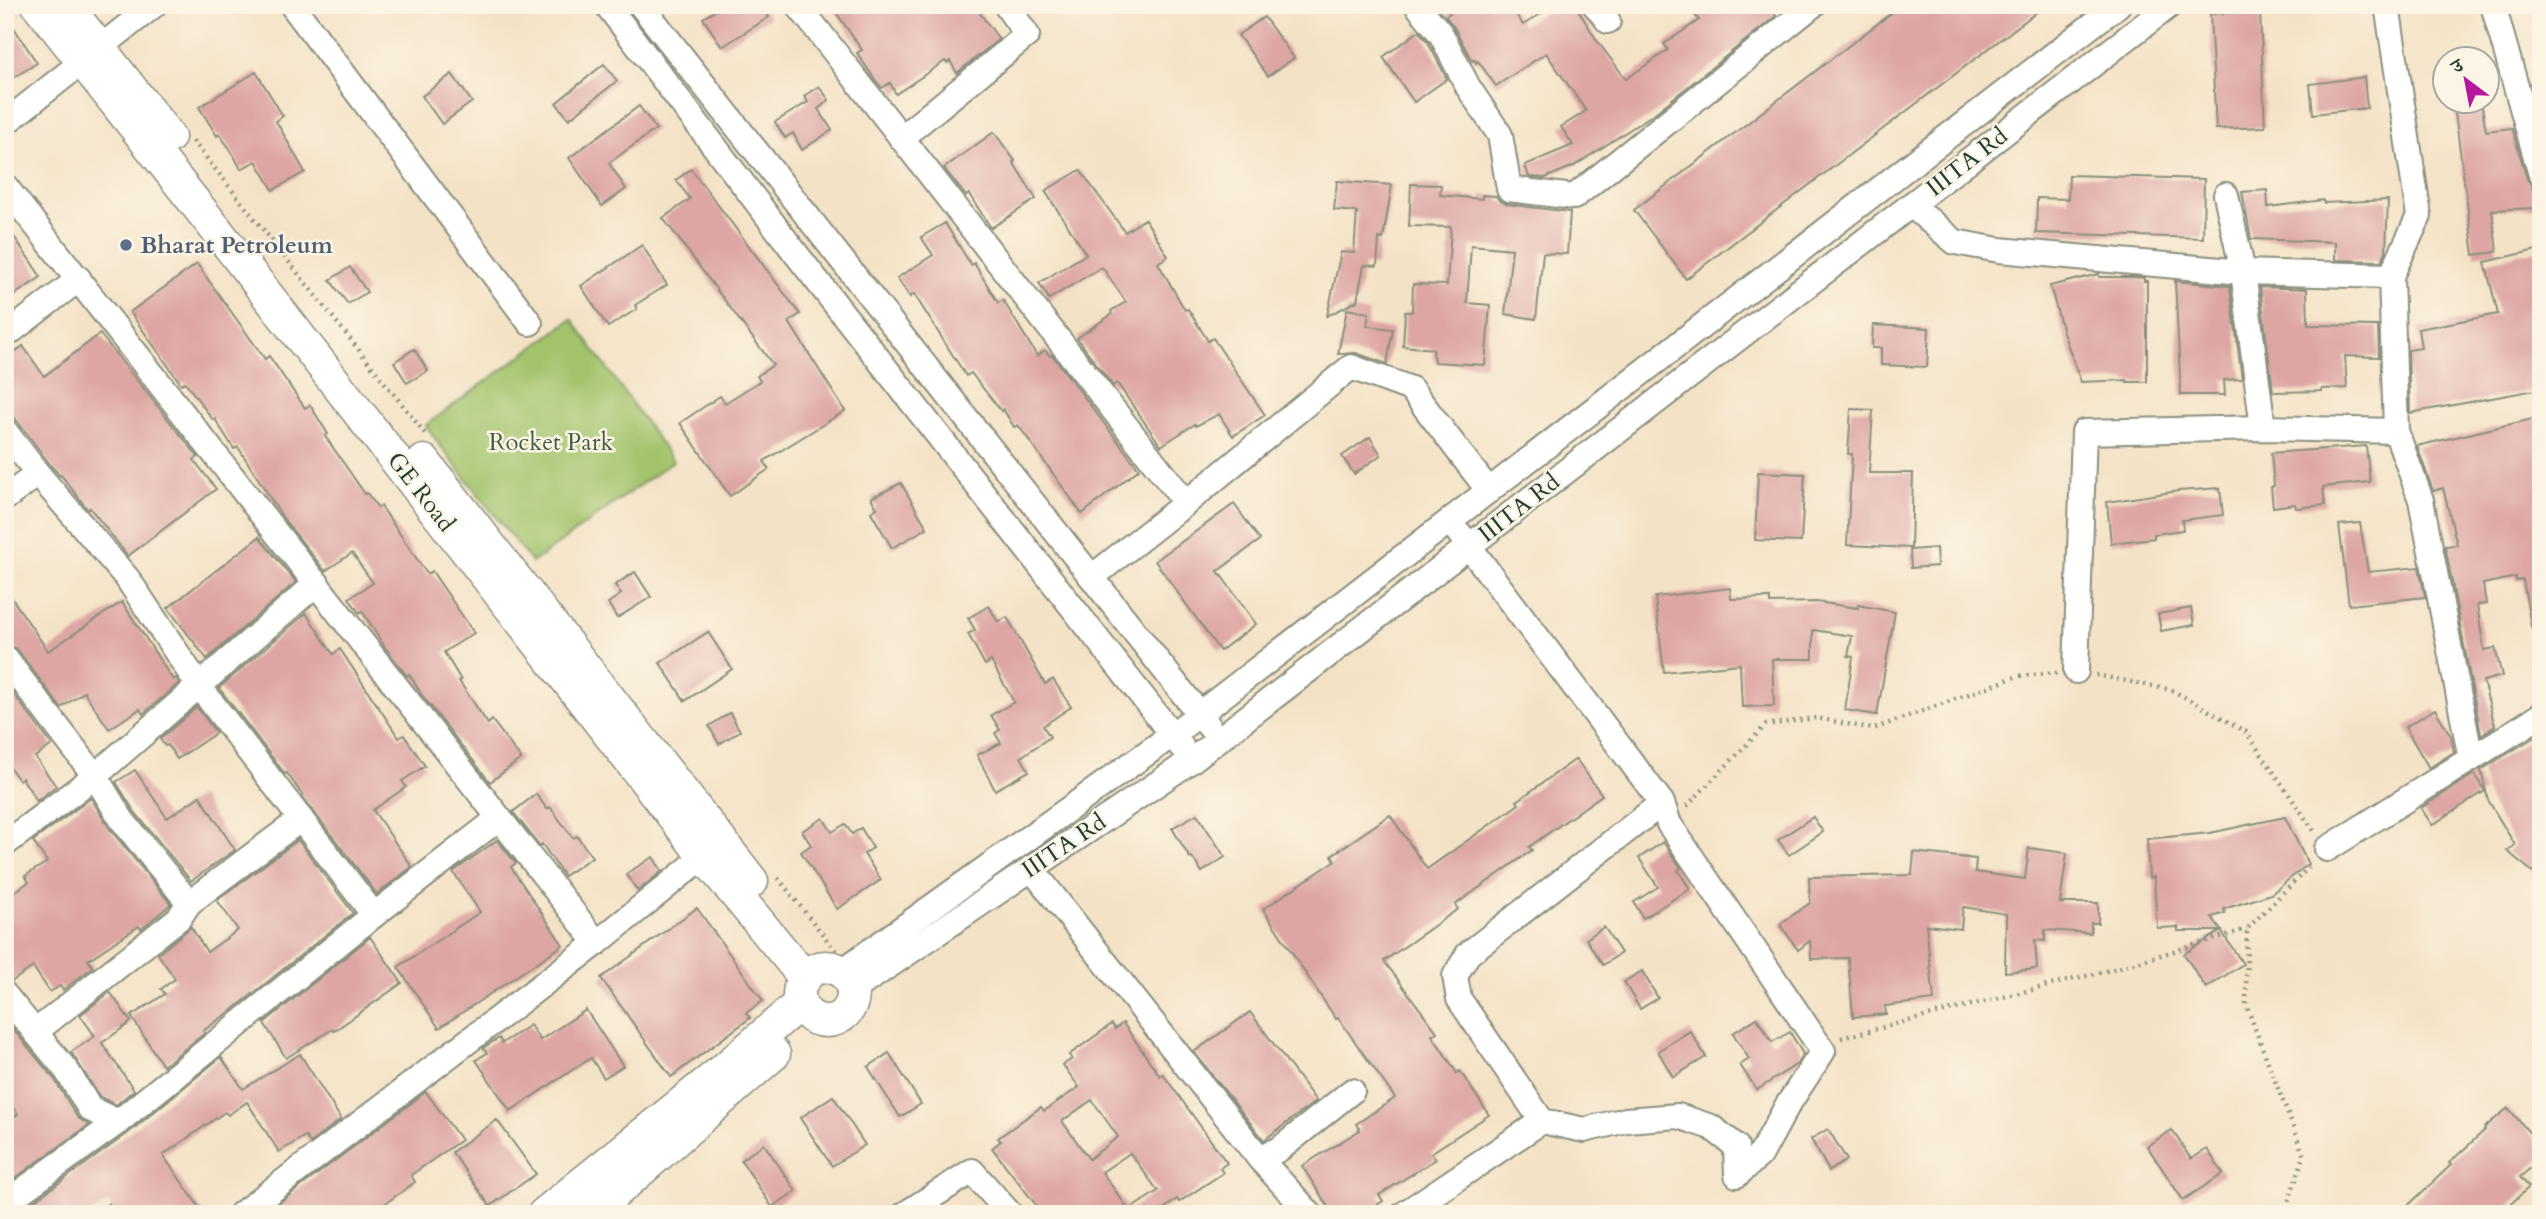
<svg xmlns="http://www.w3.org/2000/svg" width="2546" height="1219" viewBox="0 0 2546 1219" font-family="Cardo,'Noto Serif Devanagari',serif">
  <rect width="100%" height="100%" fill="#fcf5e5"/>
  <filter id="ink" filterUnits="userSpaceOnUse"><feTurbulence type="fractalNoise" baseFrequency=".0143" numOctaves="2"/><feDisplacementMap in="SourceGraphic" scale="14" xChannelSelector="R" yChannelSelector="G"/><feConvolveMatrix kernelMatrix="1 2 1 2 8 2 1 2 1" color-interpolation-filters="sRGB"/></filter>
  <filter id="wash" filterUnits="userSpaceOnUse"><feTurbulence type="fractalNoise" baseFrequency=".00686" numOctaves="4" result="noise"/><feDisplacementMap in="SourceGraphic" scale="28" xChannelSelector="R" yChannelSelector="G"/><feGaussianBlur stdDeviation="1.57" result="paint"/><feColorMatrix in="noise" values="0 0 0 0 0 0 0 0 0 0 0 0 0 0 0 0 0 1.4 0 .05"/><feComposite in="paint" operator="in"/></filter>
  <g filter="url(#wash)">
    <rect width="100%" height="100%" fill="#f4e2c6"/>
    <polygon fill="#a2c36b" stroke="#608050" stroke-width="2" points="572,319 673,461 532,563 438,443 426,425"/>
    <g id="blocks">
      <g fill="#dda5a3" fill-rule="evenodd">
        <polygon points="724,5 761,5 769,17 722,47 703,18"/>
        <polygon points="831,5 974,5 999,39 957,73 950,61 947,63 945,61 896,94 890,83 882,88 876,81 857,53 862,50"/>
        <polygon points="1463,5 1510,5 1523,25 1555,5 1575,5 1598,42 1626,79 1668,50 1664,44 1699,20 1694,14 1706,5 1769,5 1776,16 1655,113 1574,166 1545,178 1529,177 1525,165 1573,145 1561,127 1586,111 1546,53 1496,86 1478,61 1476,63 1474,59 1472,61 1454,27 1445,16"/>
        <polygon points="1902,5 2046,5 1686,279 1634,210"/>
        <polygon points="2260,11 2265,127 2216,129 2210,14"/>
        <polygon points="5,14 37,63 5,83"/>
        <polygon points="1264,17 1294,58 1268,76 1238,35"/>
        <polygon points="1419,31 1428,42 1447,79 1414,102 1383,57"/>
        <polygon points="604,64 617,81 569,119 556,103"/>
        <polygon points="256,72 283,116 276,121 305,172 273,190 256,161 241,169 230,149 219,134 217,136 199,107"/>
        <polygon points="452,74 472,102 442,124 422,96"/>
        <polygon points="2364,77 2367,108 2313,114 2310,84"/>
        <polygon points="819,86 829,100 818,109 832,130 802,150 793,133 785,138 775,122 808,102 804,96"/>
        <polygon points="639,106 656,129 609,163 626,189 602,206 569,158"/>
        <polygon points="2454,106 2482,107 2486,131 2512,128 2527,179 2532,186 2537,208 2492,210 2497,252 2474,255"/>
        <polygon points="994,132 1015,161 1013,162 1036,199 991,228 969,194 966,196 944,168"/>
        <polygon points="691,169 800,314 789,322 845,411 764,461 769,469 730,496 680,423 720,396 725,403 760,381 757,376 773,365 663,218 690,199 676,180"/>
        <polygon points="1080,170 1125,232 1145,219 1168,256 1158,263 1185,310 1188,309 1208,341 1213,338 1265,415 1233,436 1219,414 1196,426 1195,424 1161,446 1117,383 1113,386 1077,338 1112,314 1111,311 1126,302 1102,267 1049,299 1039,283 1086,254 1045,191"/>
        <polygon points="2069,175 2204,179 2203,238 2036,233 2037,198 2068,199"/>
        <polygon points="1337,181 1392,185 1383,239 1379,238 1377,266 1364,265 1357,301 1327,316 1341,252 1354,253 1357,212 1334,210"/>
        <polygon points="1411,184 1441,185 1440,195 1482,199 1482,195 1496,196 1499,200 1507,204 1570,212 1567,254 1543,253 1536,319 1505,314 1512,249 1471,245 1467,303 1490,305 1485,365 1434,362 1433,349 1403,346 1405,312 1412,312 1413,284 1447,285 1451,227 1409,226"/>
        <polygon points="2267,190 2268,207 2323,200 2324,203 2388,200 2386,251 2382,261 2335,260 2335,242 2251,239 2242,192"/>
        <polygon points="5,223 41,277 13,296 5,286"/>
        <polygon points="945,223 971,265 974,263 998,303 1003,300 1037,356 1045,350 1050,356 1052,355 1139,469 1082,514 1018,425 1014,427 1003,409 1001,411 971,373 966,376 914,294 910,297 897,278 933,255 921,237"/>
        <polygon points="642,245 667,285 635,305 637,309 608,327 581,286"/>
        <polygon points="2541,249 2541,389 2410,413 2408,350 2421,348 2418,329 2498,314 2485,262"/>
        <polygon points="197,264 265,359 269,356 305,408 310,405 328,434 325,436 365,494 367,493 378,508 381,506 427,574 432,571 474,633 444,652 461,680 459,681 488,724 492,720 521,759 490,782 422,695 409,674 407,676 384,646 362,611 359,613 349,598 373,583 352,553 325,571 283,518 238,447 234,449 215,419 213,420 185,382 181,384 130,312"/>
        <polygon points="350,267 367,292 348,304 330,280"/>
        <polygon points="2099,274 2099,277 2136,277 2144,278 2144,281 2147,281 2147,382 2127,382 2127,380 2081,382 2063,332 2050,286"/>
        <polygon points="2175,281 2230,286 2242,379 2224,380 2225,395 2181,395"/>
        <polygon points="2260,287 2307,289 2308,325 2378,326 2379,357 2345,356 2347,388 2322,389 2322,391 2273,392"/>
        <polygon points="1347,309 1369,313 1367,326 1393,329 1387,364 1356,353 1338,354"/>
        <polygon points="1873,325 1929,328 1927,367 1881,365 1881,348 1872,348"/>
        <polygon points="100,334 198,457 194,460 216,489 128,556 90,508 88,510 61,475 60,476 52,467 5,405 5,359 23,346 44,376"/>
        <polygon points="414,349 428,371 407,383 394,362"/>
        <polygon points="1851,409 1873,410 1869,473 1913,473 1911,548 1847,545 1852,454 1848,454"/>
        <polygon points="2541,417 2541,626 2531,627 2523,580 2516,581 2516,577 2483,584 2486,604 2477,605 2484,650 2495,648 2502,676 2483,681 2495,726 2481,735 2445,546 2457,545 2443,488 2433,491 2417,446"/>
        <polygon points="1370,437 1381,455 1354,474 1342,456"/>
        <polygon points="2366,446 2370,482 2323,487 2325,505 2296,508 2295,504 2273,507 2271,487 2274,486 2271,453"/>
        <polygon points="1758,472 1805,474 1801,542 1755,540"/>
        <polygon points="901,483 927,528 892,548 871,512 877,508 871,498"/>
        <polygon points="2220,488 2223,515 2182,520 2183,530 2154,534 2154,538 2111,543 2107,502 2178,491"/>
        <polygon points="1234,504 1260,540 1218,571 1256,624 1220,651 1155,561"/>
        <polygon points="2360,523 2368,572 2419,567 2425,597 2349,605 2339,525"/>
        <polygon points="259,537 296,582 207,659 168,608"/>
        <polygon points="1936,548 1937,566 1911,568 1910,550"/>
        <polygon points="635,572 651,597 617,618 608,603 621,594 615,585"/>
        <polygon points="5,588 48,651 122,602 173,680 176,678 179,683 143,714 140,709 109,729 84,692 61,708 17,649 5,643"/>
        <polygon points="1730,588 1731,599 1770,598 1770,603 1817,602 1858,608 1858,605 1895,612 1877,715 1845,710 1853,657 1848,656 1852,636 1813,630 1813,659 1772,659 1774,706 1742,707 1740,664 1664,672 1655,597"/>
        <polygon points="989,606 998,622 1007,617 1045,684 1053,679 1071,707 1043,726 1050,737 1021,757 1029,771 995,790 977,755 1001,743 995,733 1000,730 991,715 1014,702 991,661 985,665 968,634 975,630 968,618"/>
        <polygon points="2191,608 2194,625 2161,631 2158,614"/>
        <polygon points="306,613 333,654 340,649 399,738 404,735 425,766 402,781 406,787 373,810 412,867 377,894 313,811 287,773 285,774 219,688"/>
        <polygon points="708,632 732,669 685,701 660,663"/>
        <polygon points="5,683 52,745 35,757 56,786 37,801 22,778 19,780 5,761"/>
        <polygon points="197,707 216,733 177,759 168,745 165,746 160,739"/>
        <polygon points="2435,709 2451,736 2454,752 2429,768 2405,727"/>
        <polygon points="730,713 740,731 719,744 709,726"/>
        <polygon points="2541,733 2541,879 2507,851 2515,845 2488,800 2481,770"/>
        <polygon points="1576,759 1602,795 1529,847 1532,850 1455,905 1458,909 1384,961 1437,1032 1432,1035 1457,1073 1460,1071 1489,1115 1431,1153 1436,1159 1379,1195 1383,1201 1363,1214 1333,1214 1302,1166 1360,1130 1356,1124 1395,1098 1338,1018 1336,1019 1263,909 1335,861 1332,855 1390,815 1427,869 1519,804 1517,801"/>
        <polygon points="135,770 167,818 200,796 235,850 191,881 134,811 116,782"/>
        <polygon points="2474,774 2485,791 2432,825 2421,808"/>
        <polygon points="536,794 547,809 550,807 573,838 577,836 592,857 564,876 542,844 540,846 513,812"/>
        <polygon points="91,798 110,829 171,904 141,929 139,926 88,960 93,967 63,990 60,986 50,992 33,967 11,982 5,980 5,898 29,882 25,876 47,862 33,841"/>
        <polygon points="1197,814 1225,857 1202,872 1192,857 1190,858 1172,828"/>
        <polygon points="1813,817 1823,832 1789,855 1778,840"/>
        <polygon points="2285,817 2308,864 2271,894 2224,909 2225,913 2212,917 2243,964 2206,988 2184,954 2221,931 2178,931 2178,927 2157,928 2154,877 2149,878 2147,839 2210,833"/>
        <polygon points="823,818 832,832 845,824 852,834 861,828 873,848 864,854 881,880 837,909 801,852 811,845 802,831"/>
        <polygon points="298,840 353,913 234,1009 203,1031 205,1033 163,1066 131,1016 165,994 161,989 175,979 158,954 191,927 207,952 238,930 217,900"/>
        <polygon points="497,840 516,863 511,867 563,945 439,1028 398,967 480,912 453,872"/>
        <polygon points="1663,842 1681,868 1678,870 1690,889 1643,918 1634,902 1658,887 1639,858"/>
        <polygon points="2029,848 2067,853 2060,903 2098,903 2098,923 2091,923 2091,933 2045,930 2045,941 2035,940 2037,969 2005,972 2006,914 1963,907 1961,929 1926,925 1934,1000 1885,1006 1886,1014 1853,1017 1848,958 1811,959 1810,941 1798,950 1780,924 1810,903 1809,877 1912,875 1914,852 1976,859 1975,872 2025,879"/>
        <polygon points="653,857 662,871 638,891 626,874"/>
        <polygon points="697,908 763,1001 746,1013 750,1018 671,1077 601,978"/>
        <polygon points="1604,927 1621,953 1603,965 1586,939"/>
        <polygon points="370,937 402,983 334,1031 333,1029 286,1058 264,1023"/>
        <polygon points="1642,971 1658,998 1640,1009 1624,982"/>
        <polygon points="110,992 131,1022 102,1043 134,1090 116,1105 100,1097 71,1052 95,1036 80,1015"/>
        <polygon points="586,1010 623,1066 604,1078 591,1058 510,1111 476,1060 487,1053 483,1048 499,1038 502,1043 530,1025 540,1040"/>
        <polygon points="1250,1012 1316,1101 1264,1140 1194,1052"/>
        <polygon points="1757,1018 1772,1042 1790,1032 1803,1054 1797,1064 1757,1090 1740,1065 1749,1059 1733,1033"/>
        <polygon points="5,1019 55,1080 77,1117 89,1125 8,1183 5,1179 5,1123 18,1114 5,1098"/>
        <path d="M1123 1023 1160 1076 1163 1074 1227 1163 1220 1168 1223 1173 1179 1202 1177 1199 1157 1214H1043L992 1148 1001 1141 998 1138 1041 1107 1044 1111 1079 1087 1063 1065 1072 1059 1069 1055 1112 1024 1115 1029ZM1092 1100 1118 1137 1089 1159 1062 1121ZM1130 1153 1158 1191 1129 1210 1102 1172Z"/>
        <polygon points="1690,1031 1706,1057 1673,1077 1658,1051"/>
        <polygon points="889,1053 921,1104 900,1117 868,1067"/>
        <polygon points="300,1054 341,1119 310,1143 305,1136 279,1152 247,1102 228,1115 225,1112 163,1155 204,1214 116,1214 109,1203 90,1214 16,1214 127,1134 221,1057 243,1089"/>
        <polygon points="426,1092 461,1140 411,1175 415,1182 371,1214 286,1214 279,1203"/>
        <polygon points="833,1096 865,1145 832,1166 800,1118"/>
        <polygon points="2508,1108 2541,1146 2541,1159 2520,1177 2529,1187 2500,1214 2399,1214 2451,1165 2449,1163 2485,1130 2484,1128"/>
        <polygon points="497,1120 536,1174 490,1206 452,1152"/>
        <polygon points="1828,1129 1847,1160 1829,1171 1811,1139"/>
        <polygon points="2172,1130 2191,1159 2207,1149 2223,1174 2183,1200 2147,1146"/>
        <polygon points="764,1144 796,1191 772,1207 741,1160"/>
      </g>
    </g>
  </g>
  <g filter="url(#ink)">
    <use href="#blocks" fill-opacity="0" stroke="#8a907d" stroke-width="2"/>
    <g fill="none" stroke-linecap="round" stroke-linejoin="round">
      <defs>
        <g id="minor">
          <polyline points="292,5 530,323"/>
          <polyline points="607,5 797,255 1181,746"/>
          <polyline points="641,5 1208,725"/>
          <polyline points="798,5 1186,503"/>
          <polyline points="1417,5 1441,34 1468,87 1500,135 1509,189 1574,197 1813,5"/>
          <polyline points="1595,5 1608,21"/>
          <polyline points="2387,5 2419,216 2391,276"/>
          <polyline points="2493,5 2541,175"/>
          <polyline points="5,123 154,5"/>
          <polyline points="901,138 1027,35 1006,5"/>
          <polyline points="5,186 597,943"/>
          <polyline points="2226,195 2243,272 2263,428"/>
          <polyline points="1911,205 1955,242 1999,250 2243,272 2391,276 2396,431 2263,428 2084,432 2076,671"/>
          <polyline points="5,336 79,279"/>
          <polyline points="5,431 38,474 127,578 199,686 374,915"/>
          <polyline points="2396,431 2421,500 2471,759"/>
          <polyline points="5,498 38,474"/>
          <polyline points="1459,533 1662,803 1669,824 1823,1051 1787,1106 1761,1154 1737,1175 1736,1146 1711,1127 1678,1116 1626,1120 1584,1130 1542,1121 1459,999 1455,976 1468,954 1662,803"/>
          <polyline points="1092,577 1186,503 1351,367 1411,389 1489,491"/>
          <polyline points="5,658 95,776 122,820 189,903"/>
          <polyline points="5,844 95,776 317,583"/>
          <polyline points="2327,849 2541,715"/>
          <polyline points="1031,868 1260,1159 1310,1214"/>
          <polyline points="841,972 1172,735 2118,5"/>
          <polyline points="853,990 1192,760 2170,5"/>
          <polyline points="5,995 67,1071 90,1109 118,1122"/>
          <polyline points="35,1032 179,918 189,903 301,819"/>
          <polyline points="1260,1159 1281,1148 1352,1091"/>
          <polyline points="5,1203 118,1122 374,915 499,818"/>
          <polyline points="241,1214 597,943 704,856"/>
          <polyline points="905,1214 972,1171 1010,1214"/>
          <polyline points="1404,1214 1542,1121"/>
        </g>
        <g id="major">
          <polyline points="38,5 215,228 704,856 805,978"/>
          <polyline points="66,5 169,137"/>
          <polyline points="424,461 752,881"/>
          <circle cx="826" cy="994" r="27"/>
          <polyline points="544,1214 724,1069 800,1003"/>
          <polyline points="591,1214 774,1054"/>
        </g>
      </defs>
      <use href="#minor" stroke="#8a907d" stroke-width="28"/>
      <use href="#major" stroke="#8a907d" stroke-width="35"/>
      <g stroke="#8a907d" stroke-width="4.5" stroke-dasharray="2 5" stroke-linecap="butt">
        <polyline points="193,141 427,436"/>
        <polyline points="2096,675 2172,690 2246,732 2314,831"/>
        <polyline points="1687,806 1766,725 1816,718 1873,729 2018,676 2057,673"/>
        <polyline points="778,878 836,951"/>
        <polyline points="1841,1038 2114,969 2247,929"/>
        <polyline points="2284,1214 2304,1156 2246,1005 2247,929 2312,864"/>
      </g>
      <use href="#minor" stroke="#fff" stroke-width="24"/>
      <use href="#major" stroke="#fff" stroke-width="32"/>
    </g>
  </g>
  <circle fill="#5c6f8a" stroke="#fcf5e5" stroke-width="2.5" cx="126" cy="245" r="7"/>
  <g text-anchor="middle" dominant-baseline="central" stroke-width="5" stroke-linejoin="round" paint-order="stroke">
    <g font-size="24" fill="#1f3d34" stroke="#fcf5e5">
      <text transform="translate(1967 162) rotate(-38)">IIITA Rd</text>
      <text transform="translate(421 492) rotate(52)">GE Road</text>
      <text transform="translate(1519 508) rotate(-38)">IIITA Rd</text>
      <text transform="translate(1064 846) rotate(-34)">IIITA Rd</text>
    </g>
    <g font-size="24" font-weight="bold" fill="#4e5e75" stroke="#fcf5e5" text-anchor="start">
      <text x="140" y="245">Bharat Petroleum</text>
    </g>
    <g font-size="24" fill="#405e42" stroke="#fcf5e5">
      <text x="551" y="442">Rocket Park</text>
    </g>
  </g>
  <rect width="2546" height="1219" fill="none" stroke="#fcf5e5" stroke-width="28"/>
  <g transform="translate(2466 80) rotate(328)"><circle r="33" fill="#fcf5e5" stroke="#a4ab9e" stroke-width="2"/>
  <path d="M0-5L12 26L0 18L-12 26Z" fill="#b5179e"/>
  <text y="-10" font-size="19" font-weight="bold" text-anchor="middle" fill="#1f3d34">उ</text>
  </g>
</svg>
